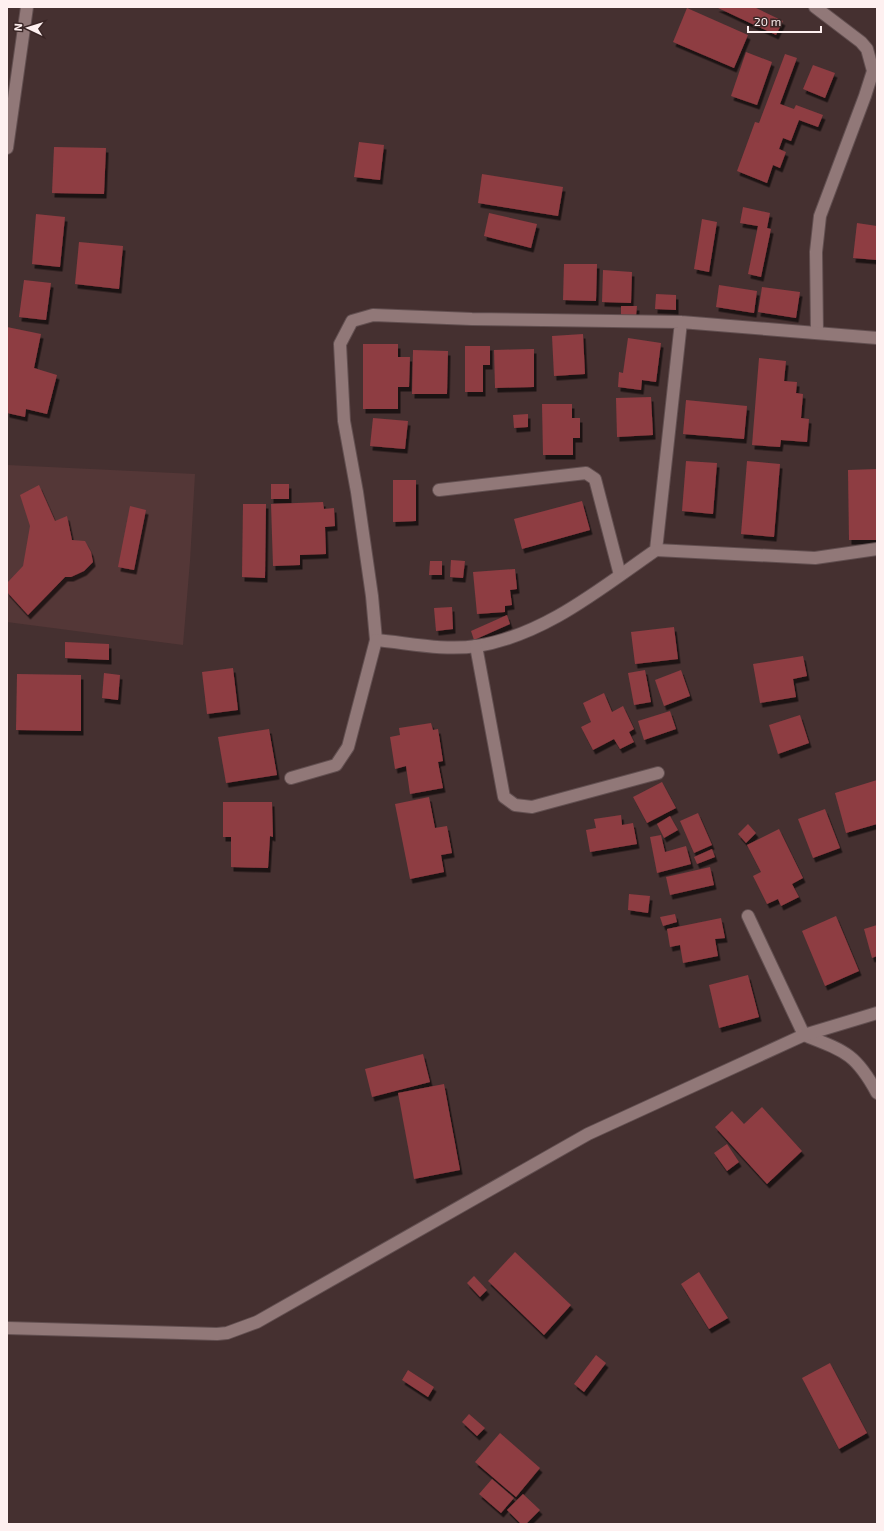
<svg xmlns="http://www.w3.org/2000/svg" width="884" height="1531" viewBox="0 0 884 1531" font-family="'Exo 2',sans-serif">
  <defs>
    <filter id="shadow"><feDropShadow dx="2.5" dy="4.5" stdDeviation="0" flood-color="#0009"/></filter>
  </defs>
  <rect width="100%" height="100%" fill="#453030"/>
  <polygon fill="#543737" points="7,465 195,474 190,561 183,645 7,622"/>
  <g fill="#8e3c42" filter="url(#shadow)">
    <polygon points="716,7 754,7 783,21 776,35"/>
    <polygon points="687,8 748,35 734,68 673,42"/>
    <polygon points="746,52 772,62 757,105 731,96"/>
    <polygon points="785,54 797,58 780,104 794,109 796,105 823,115 818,127 799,120 791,141 783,138 779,149 786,152 780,168 773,165 767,183 737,171 755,122 759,123"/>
    <polygon points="813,65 835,73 825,98 803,89"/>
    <polygon points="359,142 384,145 380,180 354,177"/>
    <polygon points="54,147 106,148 104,194 52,193"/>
    <polygon points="482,174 563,187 558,216 478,203"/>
    <polygon points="743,207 770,213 767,228 771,229 761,277 748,274 758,226 740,223"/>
    <polygon points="489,213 537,224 531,248 484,236"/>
    <polygon points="36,214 65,217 60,267 32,264"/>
    <polygon points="702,219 717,222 709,272 694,269"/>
    <polygon points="857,223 877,226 877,260 853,258"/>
    <polygon points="79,242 123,246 119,289 75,284"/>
    <polygon points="564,264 597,264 596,301 563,300"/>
    <polygon points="603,270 632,272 631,303 602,302"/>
    <polygon points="24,280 51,283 46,320 19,317"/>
    <polygon points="719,285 757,291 754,313 716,307"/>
    <polygon points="762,287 800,292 796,318 758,312"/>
    <polygon points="656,294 676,295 676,310 655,309"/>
    <polygon points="621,306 637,306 636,316 621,315"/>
    <polygon points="7,327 41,334 34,368 57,375 47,414 26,409 25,417 7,413"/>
    <polygon points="583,334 585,374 554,376 552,336"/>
    <polygon points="628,338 661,343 656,382 642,380 641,390 618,387 619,372 623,373"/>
    <polygon points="363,344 398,344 398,357 410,357 409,387 398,387 398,409 363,409"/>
    <polygon points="465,346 490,346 490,365 483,365 483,392 465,392"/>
    <polygon points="534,349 534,387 495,388 494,350"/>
    <polygon points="413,350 448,351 447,394 412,394"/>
    <polygon points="759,358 786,361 784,381 797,382 796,393 803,394 801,418 809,419 807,442 781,440 780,447 752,445"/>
    <polygon points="651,397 653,435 617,437 616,398"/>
    <polygon points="686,400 747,406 744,439 683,434"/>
    <polygon points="542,404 572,404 572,418 580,418 580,438 573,438 573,455 543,455"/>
    <polygon points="528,414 528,427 514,428 513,415"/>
    <polygon points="373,418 408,421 405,449 370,446"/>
    <polygon points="686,461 717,463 713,514 682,511"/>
    <polygon points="747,461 780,464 774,537 741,534"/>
    <polygon points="877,469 877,540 849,540 848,470"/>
    <polygon points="393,480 416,480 416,521 393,522"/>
    <rect x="271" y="484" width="18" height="15"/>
    <polygon points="39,485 55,521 67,516 72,540 85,541 91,552 93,562 84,571 71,577 65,577 28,615 7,592 7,583 23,566 30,526 20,495"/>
    <polygon points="582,501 590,530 522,549 514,519"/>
    <polygon points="323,502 324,509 334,508 335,526 325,527 326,554 300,555 300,565 273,566 271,504"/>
    <polygon points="243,504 266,504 265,578 242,577"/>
    <polygon points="130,506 146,510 134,570 118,567"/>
    <polygon points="451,560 465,561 463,578 450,577"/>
    <polygon points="430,561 442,561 442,575 429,575"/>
    <polygon points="515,569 517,589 510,590 512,605 505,606 505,612 477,614 473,572"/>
    <polygon points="452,607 453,629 436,631 434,608"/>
    <polygon points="507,615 510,624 474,640 471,631"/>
    <polygon points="674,627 678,659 635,664 631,632"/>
    <polygon points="65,642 109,644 109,660 65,658"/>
    <polygon points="803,656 807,676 793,679 796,697 760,703 753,664"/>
    <polygon points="233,668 238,710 207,714 202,672"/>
    <polygon points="645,670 651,702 634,705 628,673"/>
    <polygon points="681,670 690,696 664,706 655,680"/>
    <polygon points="104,673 120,675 118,700 102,698"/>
    <polygon points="17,674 81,675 81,731 16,730"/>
    <polygon points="604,693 612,712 623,706 634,729 629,732 634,742 620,749 614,739 593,750 581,727 591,722 583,703"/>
    <polygon points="670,711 676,729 644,740 638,721"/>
    <polygon points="800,715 809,743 778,754 769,725"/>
    <polygon points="431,723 433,730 438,729 443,761 438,762 443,788 410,794 406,766 395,769 390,737 400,735 399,728"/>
    <polygon points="269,729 277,775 226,783 218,737"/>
    <polygon points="877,780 877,824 846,833 835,793"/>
    <polygon points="662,782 676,808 647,823 633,797"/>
    <polygon points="429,797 435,828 447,826 452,853 441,855 444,872 410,879 395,804"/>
    <polygon points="223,802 272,802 273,837 270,836 268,868 231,867 231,837 223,837"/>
    <polygon points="825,809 840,848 813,858 798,819"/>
    <polygon points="698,813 712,845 694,853 680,821"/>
    <polygon points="621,815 622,825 633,823 637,844 590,852 586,830 596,828 594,819"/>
    <polygon points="670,816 678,830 664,838 657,824"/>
    <polygon points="748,824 756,833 746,843 738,834"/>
    <polygon points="779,829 803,878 792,884 799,897 781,906 778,899 767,904 753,876 761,872 747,845"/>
    <polygon points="661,835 665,852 686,846 691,864 657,873 650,837"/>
    <polygon points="712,849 715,857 697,864 694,857"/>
    <polygon points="710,867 714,885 670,895 666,877"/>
    <polygon points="629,894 650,896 648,913 628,910"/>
    <polygon points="675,914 677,922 663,926 660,917"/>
    <polygon points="836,916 859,971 825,986 802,931"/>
    <polygon points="721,918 725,938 715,939 718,956 683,963 680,945 670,947 667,929"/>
    <polygon points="877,925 877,956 872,958 864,929"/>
    <polygon points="748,975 759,1017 719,1028 709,985"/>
    <polygon points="423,1054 430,1082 372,1097 365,1069"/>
    <polygon points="444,1084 460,1170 414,1179 398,1093"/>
    <polygon points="762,1107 802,1151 767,1184 715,1127 732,1111 744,1124"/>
    <polygon points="727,1144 739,1162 727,1171 714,1153"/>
    <polygon points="515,1252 571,1305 544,1335 488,1281"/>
    <polygon points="699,1272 728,1318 709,1329 681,1284"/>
    <polygon points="474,1276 487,1290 480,1297 467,1283"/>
    <polygon points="596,1355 606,1363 584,1392 574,1384"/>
    <polygon points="830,1363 867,1433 839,1449 802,1378"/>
    <polygon points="408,1370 434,1387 428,1397 402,1380"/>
    <polygon points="469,1414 485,1428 477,1436 462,1422"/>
    <polygon points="500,1433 540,1468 516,1497 475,1462"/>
    <polygon points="492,1479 514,1498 501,1513 479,1494"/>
    <polygon points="523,1494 540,1510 526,1524 521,1524 507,1510"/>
  </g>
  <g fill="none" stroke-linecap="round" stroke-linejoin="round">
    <defs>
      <g id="street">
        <polyline points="815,7 861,42 867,49 873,71 865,96 820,216 816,252 817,333"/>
        <polyline points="7,148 27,7"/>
        <path d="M681 322 656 550C601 588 545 635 477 646 444 651 409 643 376 640L372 596 357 492 344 421 340 344 352 321 373 315 472 319 681 322 877 338"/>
        <polyline points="439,490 586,473 595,479 620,575"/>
        <polyline points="656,550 815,558 877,549"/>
        <polyline points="476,646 504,797 515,805 532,807 658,773"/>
        <polyline points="291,778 336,765 348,747 376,640"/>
        <path d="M748 916 804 1035C845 1051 856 1054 877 1093"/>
        <polyline points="7,1328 217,1334 227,1333 257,1322 588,1134 804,1035 877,1013"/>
      </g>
    </defs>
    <use href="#street" stroke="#624f50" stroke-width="14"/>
    <use href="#street" stroke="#917878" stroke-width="12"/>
  </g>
  <rect width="884" height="1531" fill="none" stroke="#fef0f0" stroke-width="16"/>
  <g transform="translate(28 28) rotate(274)" stroke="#3a2626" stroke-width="3" paint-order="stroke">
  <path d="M0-3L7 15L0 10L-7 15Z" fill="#fef0f0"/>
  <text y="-6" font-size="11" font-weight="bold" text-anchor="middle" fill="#fef0f0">N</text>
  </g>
  <path d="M748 26v6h73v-6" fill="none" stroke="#fef0f0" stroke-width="2"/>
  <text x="754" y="26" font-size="12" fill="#fef0f0" stroke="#3a2626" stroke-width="3" paint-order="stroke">20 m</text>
</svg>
